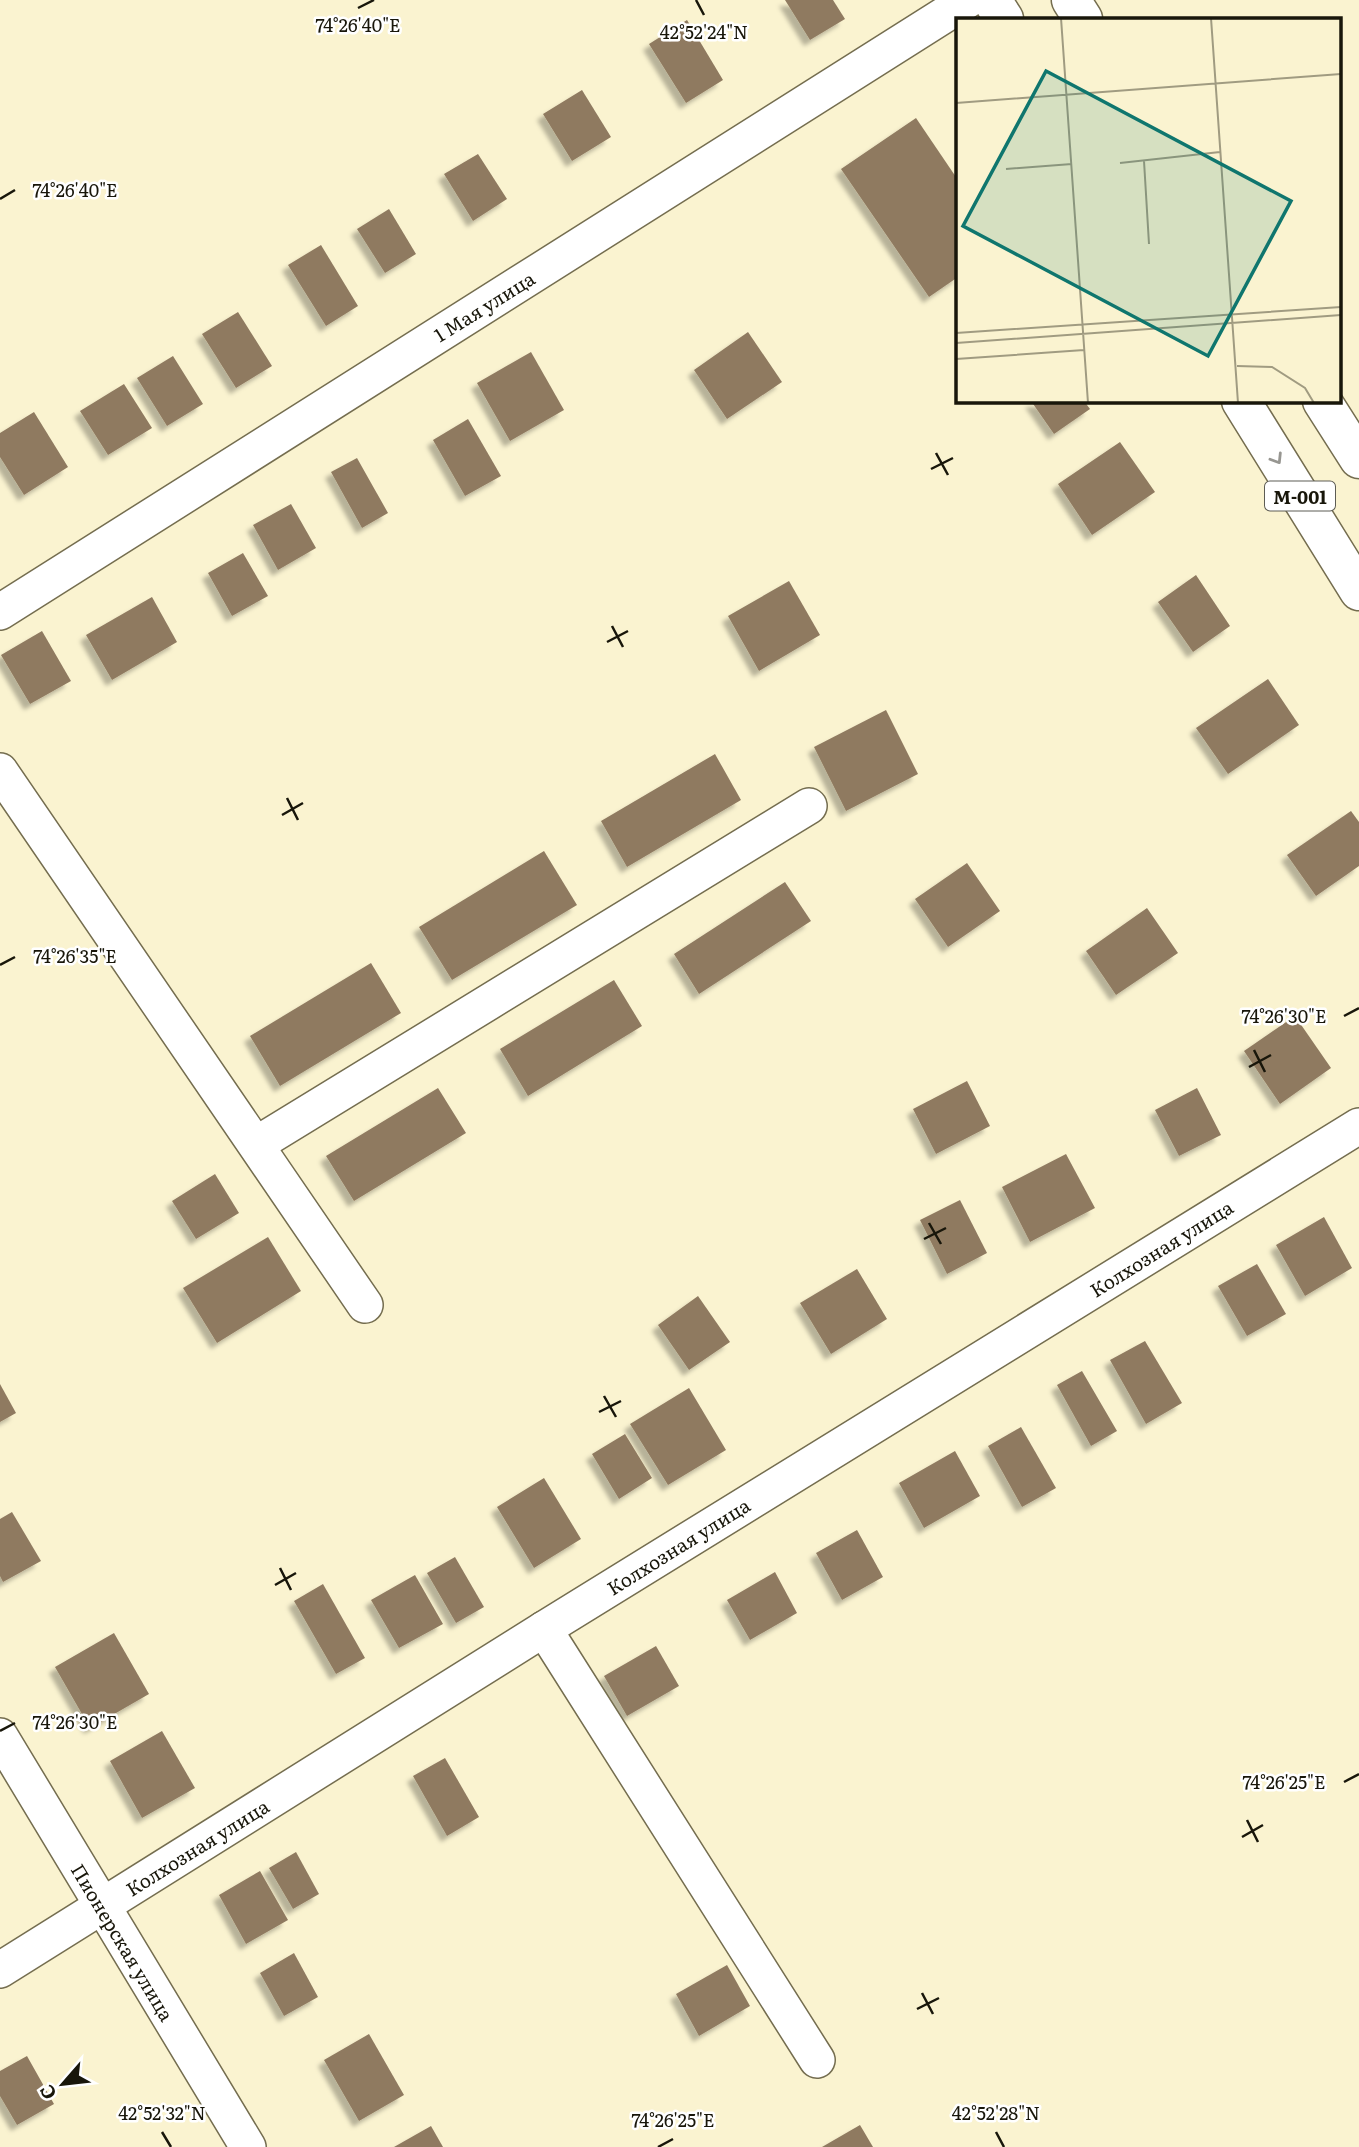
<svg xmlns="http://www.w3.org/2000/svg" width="1359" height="2147" viewBox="0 0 1359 2147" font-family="Literata,serif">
  <defs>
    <filter id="shadow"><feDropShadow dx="-6" dy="6" stdDeviation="2" flood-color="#0004"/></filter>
  </defs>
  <rect width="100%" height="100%" fill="#faf3d0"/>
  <g fill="#8f7a60" filter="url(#shadow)">
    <polygon points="785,0 833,0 845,19 810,40"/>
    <polygon points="687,20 723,80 686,103 649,44"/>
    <polygon points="582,90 611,137 572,161 543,114"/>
    <polygon points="916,118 958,180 958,277 929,297 841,169"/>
    <polygon points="478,154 507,199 473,221 444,174"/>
    <polygon points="389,209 416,254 385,273 357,229"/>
    <polygon points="321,245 358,306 326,326 288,265"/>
    <polygon points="238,312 272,366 236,388 202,334"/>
    <polygon points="748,332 782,382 727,419 694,370"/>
    <polygon points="531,352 564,410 510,441 477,383"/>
    <polygon points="173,356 203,404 167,426 137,378"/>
    <polygon points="124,384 152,428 108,455 80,411"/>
    <polygon points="1031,401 1084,401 1090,409 1054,434"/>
    <polygon points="34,412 68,467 24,495 0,457 0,433"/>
    <polygon points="468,419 501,476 465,496 433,440"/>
    <polygon points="1120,442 1155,492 1092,535 1058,484"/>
    <polygon points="357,458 388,513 362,528 331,472"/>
    <polygon points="291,504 316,548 278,570 253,525"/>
    <polygon points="243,553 268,596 232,616 208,573"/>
    <polygon points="1196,575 1230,626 1193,652 1158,602"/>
    <polygon points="789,581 820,635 759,671 728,616"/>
    <polygon points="152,597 177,642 112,680 86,635"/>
    <polygon points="42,631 71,681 30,704 1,655"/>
    <polygon points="1268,679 1299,725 1228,774 1196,728"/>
    <polygon points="886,710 918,774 846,811 814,747"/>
    <polygon points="715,754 741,800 627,867 601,821"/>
    <polygon points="1351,811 1359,822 1359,866 1316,896 1287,855"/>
    <polygon points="544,851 577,905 452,980 419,927"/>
    <polygon points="967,863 1000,911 948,947 915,899"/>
    <polygon points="785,882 811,921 699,994 674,954"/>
    <polygon points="1147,908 1178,953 1116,995 1086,951"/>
    <polygon points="371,963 401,1013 280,1086 250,1036"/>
    <polygon points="614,980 642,1026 528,1096 500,1049"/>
    <polygon points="1295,1016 1331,1068 1280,1104 1244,1051"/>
    <polygon points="967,1081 990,1126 936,1154 913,1109"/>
    <polygon points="438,1088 466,1133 354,1201 326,1156"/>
    <polygon points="1197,1088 1221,1135 1179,1156 1155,1110"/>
    <polygon points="1066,1154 1095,1208 1030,1242 1002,1187"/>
    <polygon points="215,1174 239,1213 196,1239 172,1201"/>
    <polygon points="960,1200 987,1253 947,1274 920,1220"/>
    <polygon points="1324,1217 1352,1268 1305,1296 1276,1245"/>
    <polygon points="268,1237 301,1291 217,1343 183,1288"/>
    <polygon points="1257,1264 1286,1314 1247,1336 1218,1286"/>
    <polygon points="857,1269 887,1319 831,1354 800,1303"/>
    <polygon points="698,1296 730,1342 689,1370 658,1325"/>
    <polygon points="1145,1341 1182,1403 1146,1424 1110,1360"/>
    <polygon points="1082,1371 1117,1431 1091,1446 1057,1385"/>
    <polygon points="0,1384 16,1413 0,1422"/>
    <polygon points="689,1388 726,1450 668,1485 630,1424"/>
    <polygon points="1021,1427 1056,1488 1022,1507 988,1446"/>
    <polygon points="625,1434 652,1478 619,1499 592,1454"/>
    <polygon points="955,1451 980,1496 924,1528 899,1483"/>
    <polygon points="544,1478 581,1539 534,1568 497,1507"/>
    <polygon points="12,1512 41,1561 3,1582 0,1576 0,1519"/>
    <polygon points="857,1530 883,1577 842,1600 816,1553"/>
    <polygon points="455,1557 484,1607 456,1623 427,1573"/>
    <polygon points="775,1572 797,1613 750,1640 727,1600"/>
    <polygon points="415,1575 443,1624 399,1648 371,1600"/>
    <polygon points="323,1584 365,1658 336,1674 294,1601"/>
    <polygon points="114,1633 149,1694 90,1728 55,1667"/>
    <polygon points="656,1646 679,1686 627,1716 604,1676"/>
    <polygon points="162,1731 195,1788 142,1818 110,1761"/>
    <polygon points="445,1758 479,1817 447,1836 413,1776"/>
    <polygon points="296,1852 319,1894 293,1909 269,1868"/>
    <polygon points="260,1871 288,1920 246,1944 219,1895"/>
    <polygon points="294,1953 318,1997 284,2016 260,1973"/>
    <polygon points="727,1965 750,2006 699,2036 676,1994"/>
    <polygon points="369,2034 404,2095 359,2121 324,2060"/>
    <polygon points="27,2056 54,2104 17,2125 0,2096 0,2071"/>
    <polygon points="860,2125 873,2147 822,2147"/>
    <polygon points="431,2126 443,2147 394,2147"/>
  </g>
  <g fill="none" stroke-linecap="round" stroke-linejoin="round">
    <defs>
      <g id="street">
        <polyline points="0,612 968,0"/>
        <polyline points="0,771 365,1305"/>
        <polyline points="257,1144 809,806"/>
        <polyline points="544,1629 817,2060"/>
        <polyline points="0,1736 248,2147"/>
        <polyline points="0,1970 544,1629 1359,1126"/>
      </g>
      <g id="primary">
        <polyline points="992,0 1004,19"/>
        <polyline points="1071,0 1083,19"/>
        <polyline points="1241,401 1359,591"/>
        <polyline points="1322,401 1359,459"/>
      </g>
    </defs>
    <use href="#street" stroke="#746d4f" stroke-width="38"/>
    <use href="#primary" stroke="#746d4f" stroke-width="41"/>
    <use href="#street" stroke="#fff" stroke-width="35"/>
    <use href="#primary" stroke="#fff" stroke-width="38"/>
  </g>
  <defs><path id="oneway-chevron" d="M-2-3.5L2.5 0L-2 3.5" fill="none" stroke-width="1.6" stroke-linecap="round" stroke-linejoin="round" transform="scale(1.75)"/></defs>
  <use stroke="#979691" href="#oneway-chevron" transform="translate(1277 459) rotate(58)"/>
  <path fill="none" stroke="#18160a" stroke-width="2.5" d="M696 0 704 15M358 8 374 0M0 199 15 190M936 453 948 475M931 469 953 458M612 626 623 647M607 642 628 631M287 798 298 820M282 815 303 803M0 965 15 957M1344 1016 1359 1008M1254 1050 1265 1072M1249 1067 1271 1055M929 1223 941 1244M924 1239 946 1228M604 1396 616 1417M599 1412 621 1401M280 1568 291 1590M275 1585 296 1573M0 1731 15 1723M1344 1782 1359 1774M1247 1820 1258 1842M1242 1837 1263 1825M922 1993 933 2014M917 2009 939 1998M162 2132 171 2147M996 2132 1004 2147M658 2147 673 2139"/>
  <g text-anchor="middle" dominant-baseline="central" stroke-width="5" stroke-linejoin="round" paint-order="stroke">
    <rect fill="#fff" stroke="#5d5c54" stroke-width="2" x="1265" y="481.5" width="70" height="29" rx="5"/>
    <g font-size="18" font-weight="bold" fill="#18160a">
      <text x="1300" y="496">M-001</text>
    </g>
    <g font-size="19" fill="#18160a" stroke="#fff">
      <text transform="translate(484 306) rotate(-32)">1 Мая улица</text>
      <text transform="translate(1161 1248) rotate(-32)">Колхозная улица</text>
      <text transform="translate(678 1546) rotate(-32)">Колхозная улица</text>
      <text transform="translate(197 1847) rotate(-32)">Колхозная улица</text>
      <text transform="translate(123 1942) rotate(59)">Пионерская улица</text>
    </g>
  </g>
  <g transform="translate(956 18)">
    <rect width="385" height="385" fill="#faf3d0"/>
    <path fill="none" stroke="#a09b81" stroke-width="2" d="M105 0 132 385M255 0 282 385M0 85 385 56M188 143 193 226M164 145 264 134M50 151 116 146M0 315 385 289M0 325 385 297M0 341 128 332M281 348 316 349 349 370 358 385"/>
    <path fill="#0f766e" fill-opacity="0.15" stroke="#0f766e" stroke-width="3.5" d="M90 53 335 183 252 338 7 208Z"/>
    <rect width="385" height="385" fill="none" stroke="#18160a" stroke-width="3.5"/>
  </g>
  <g font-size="18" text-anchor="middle" fill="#18160a" stroke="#fff" stroke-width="5" stroke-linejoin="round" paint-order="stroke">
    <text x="358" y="32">74°26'40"E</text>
    <text x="704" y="39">42°52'24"N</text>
    <text x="75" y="197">74°26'40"E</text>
    <text x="75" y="963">74°26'35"E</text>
    <text x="1284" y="1023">74°26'30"E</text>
    <text x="75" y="1729">74°26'30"E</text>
    <text x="1284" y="1789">74°26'25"E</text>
    <text x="162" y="2120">42°52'32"N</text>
    <text x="996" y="2120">42°52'28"N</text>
    <text x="673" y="2127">74°26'25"E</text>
  </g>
  <g transform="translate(63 2084) rotate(242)" stroke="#ffffff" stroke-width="5" paint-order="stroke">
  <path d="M0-5L12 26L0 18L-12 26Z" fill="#18160a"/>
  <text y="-10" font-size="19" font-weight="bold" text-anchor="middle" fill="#18160a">С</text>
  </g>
</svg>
